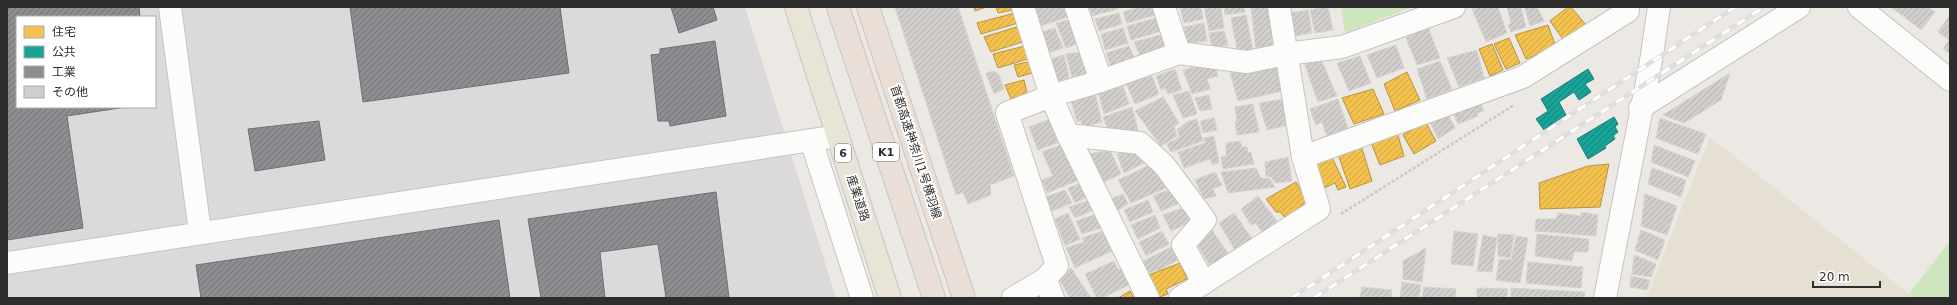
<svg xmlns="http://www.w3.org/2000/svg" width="1957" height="305" viewBox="0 0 1957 305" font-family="'DejaVu Sans','Noto Sans JP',sans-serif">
  <defs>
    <pattern id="homes-hatch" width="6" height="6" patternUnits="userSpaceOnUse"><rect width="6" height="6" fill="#f2c14e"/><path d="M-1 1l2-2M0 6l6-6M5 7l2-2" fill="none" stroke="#d0a644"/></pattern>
    <pattern id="public-hatch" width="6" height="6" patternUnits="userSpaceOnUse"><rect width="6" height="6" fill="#17a398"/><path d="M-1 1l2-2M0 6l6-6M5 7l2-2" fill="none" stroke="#15857c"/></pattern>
    <pattern id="industry-hatch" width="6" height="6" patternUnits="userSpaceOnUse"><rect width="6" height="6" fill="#8d8d92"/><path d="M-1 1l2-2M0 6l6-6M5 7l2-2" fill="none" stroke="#747478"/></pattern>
    <pattern id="building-hatch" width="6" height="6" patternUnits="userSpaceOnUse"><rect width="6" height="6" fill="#d1cecb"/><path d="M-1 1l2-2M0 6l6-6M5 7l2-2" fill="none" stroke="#b4b1af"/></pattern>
  </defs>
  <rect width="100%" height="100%" fill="#ece8e4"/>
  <path fill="#dcd9db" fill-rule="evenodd" d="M7 7H745L836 298H7ZM17 17H155V107H17Z"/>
  <polygon fill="#e6e0d3" points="1710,137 1914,298 1646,298"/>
  <g fill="#cee6be">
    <polygon points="1341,7 1412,7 1345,33"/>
    <polygon points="1950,241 1950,298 1914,298 1909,294"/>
  </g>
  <g fill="url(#homes-hatch)" stroke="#b79544">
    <polygon points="974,7 986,7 975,11"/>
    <polygon points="996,7 1016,7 1017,9 998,13"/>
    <polygon points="1568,7 1571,7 1587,26 1565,42 1550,21"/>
    <polygon points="1015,13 1018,23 981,34 977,23"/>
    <polygon points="1548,25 1556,47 1526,59 1515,35"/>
    <polygon points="1020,26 1025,41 991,52 984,37"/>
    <polygon points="1509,38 1520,63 1506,69 1494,44"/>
    <polygon points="1492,44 1503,70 1490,76 1479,49"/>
    <polygon points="1025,46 1031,58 998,68 993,54"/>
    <polygon points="1032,61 1036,72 1018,77 1014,65"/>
    <polygon points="1407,72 1420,100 1395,111 1384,84"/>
    <polygon points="1024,80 1027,93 1011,99 1005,85"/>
    <polygon points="1373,89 1384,114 1354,124 1342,98"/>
    <polygon points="1425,121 1436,141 1414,154 1403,135"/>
    <polygon points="1397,132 1404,156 1380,165 1370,140"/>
    <polygon points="1361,145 1372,181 1350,189 1337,151"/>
    <polygon points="1331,155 1346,187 1338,190 1335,183 1322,189 1313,161"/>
    <polygon points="1609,164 1600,207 1540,209 1539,183 1588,166"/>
    <polygon points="1296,182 1307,201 1302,205 1306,209 1288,221 1280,212 1276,212 1266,199"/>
    <polygon points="1180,263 1187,279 1166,289 1168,294 1157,298 1146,276"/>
    <polygon points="1130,291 1134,298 1118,298"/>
  </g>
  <g fill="url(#public-hatch)" stroke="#1e8078">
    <polygon points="1588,69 1594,79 1585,84 1591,92 1579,100 1574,92 1559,102 1566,115 1544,130 1536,119 1548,111 1541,99"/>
    <polygon points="1614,117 1618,124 1615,127 1618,132 1613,136 1615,139 1605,146 1606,148 1588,159 1577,139"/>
  </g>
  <g fill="url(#industry-hatch)" stroke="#707074">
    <polygon points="7,7 139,7 140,17 17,17 17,107 126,107 67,116 83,228 7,240"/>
    <polygon points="350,7 560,7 569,73 363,102"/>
    <polygon points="671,7 713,7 717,20 679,33"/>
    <polygon points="715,41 726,116 670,126 669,121 658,121 651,55 660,54 660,49"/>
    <polygon points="319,121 325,160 255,171 248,129"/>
    <polygon points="716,192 729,297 666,298 658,244 600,252 605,298 541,298 528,219"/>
    <polygon points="499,220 510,298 201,298 196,265"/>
  </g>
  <g fill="url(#building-hatch)" stroke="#d7d4d0">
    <polygon points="895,7 958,7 1014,176 990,185 991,195 968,204 963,192 956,195"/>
    <polygon points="1040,7 1065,7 1068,17 1040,26 1035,8"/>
    <polygon points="1089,7 1117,7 1118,9 1092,16"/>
    <polygon points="1140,7 1157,7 1159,14 1127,23 1123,12"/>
    <polygon points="1180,7 1201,7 1203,19 1184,23"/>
    <polygon points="1204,7 1221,7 1224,28 1209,31"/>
    <polygon points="1224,7 1244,7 1245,12 1225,15"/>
    <polygon points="1251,7 1269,7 1275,37 1271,38 1273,47 1256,50"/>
    <polygon points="1323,7 1328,7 1333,30 1315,33 1310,10"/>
    <polygon points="1480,7 1498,7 1507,33 1486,42 1472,9"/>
    <polygon points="1507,7 1521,7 1526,27 1511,32 1508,25 1511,24"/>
    <polygon points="1524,7 1537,7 1544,21 1530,26"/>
    <polygon points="1891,7 1927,7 1935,12 1921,30"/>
    <polygon points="1308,10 1312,33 1295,36 1290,13"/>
    <polygon points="1119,13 1122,24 1099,31 1095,19"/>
    <polygon points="1246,15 1253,50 1238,54 1231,18"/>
    <polygon points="1950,15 1950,54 1943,49 1949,40 1938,32"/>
    <polygon points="1160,17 1165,30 1131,40 1127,26"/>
    <polygon points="1073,19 1081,42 1066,48 1056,23"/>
    <polygon points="1204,23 1207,41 1187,43 1184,27"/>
    <polygon points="1428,27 1440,58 1417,65 1406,38"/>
    <polygon points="1055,28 1063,48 1048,53 1041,32"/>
    <polygon points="1123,28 1128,43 1105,50 1101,34"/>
    <polygon points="1224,31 1228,45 1212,48 1209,33"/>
    <polygon points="1167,33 1170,48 1141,58 1134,42"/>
    <polygon points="1396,45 1404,68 1377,78 1367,55"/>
    <polygon points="1129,46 1135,60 1111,68 1106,53"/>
    <polygon points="1477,50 1484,78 1459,87 1447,58"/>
    <polygon points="1084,52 1088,74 1072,77 1066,54"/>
    <polygon points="1064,55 1069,77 1060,81 1056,79 1050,59"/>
    <polygon points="1360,56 1371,83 1349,91 1337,63"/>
    <polygon points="1320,57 1337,96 1318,102 1304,62"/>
    <polygon points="1440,61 1452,89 1427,99 1417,69"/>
    <polygon points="1203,65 1215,66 1218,76 1207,79 1210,89 1192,94 1183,70"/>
    <polygon points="1277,65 1283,91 1238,101 1230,73"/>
    <polygon points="1175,69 1182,90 1168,94 1165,88 1161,90 1156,76"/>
    <polygon points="994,71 999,75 1004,89 994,94 986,73"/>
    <polygon points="1730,73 1721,100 1684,123 1663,115"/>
    <polygon points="1152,76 1159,94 1135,104 1126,83"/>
    <polygon points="1123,86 1129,104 1104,114 1098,92"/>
    <polygon points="1189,91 1197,114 1183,118 1173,95"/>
    <polygon points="1095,93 1102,122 1083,127 1081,120 1077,122 1070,97"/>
    <polygon points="1209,95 1212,109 1200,111 1195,98"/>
    <polygon points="1163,97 1179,123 1174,127 1177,136 1161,146 1135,111"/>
    <polygon points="1479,98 1484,111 1477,113 1478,116 1458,124 1452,109"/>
    <polygon points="1284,99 1289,125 1267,130 1259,103"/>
    <polygon points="1338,99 1349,131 1328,139 1322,122 1316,125 1310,109"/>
    <polygon points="1253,104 1259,132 1237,135 1235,122 1237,120 1235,107"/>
    <polygon points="1132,107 1138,130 1125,134 1109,132 1103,117"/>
    <polygon points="1447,113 1455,128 1438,139 1429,120"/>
    <polygon points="1053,118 1062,141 1038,150 1029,127"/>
    <polygon points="1214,118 1217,130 1203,133 1200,121"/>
    <polygon points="1660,118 1706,134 1698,154 1656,138"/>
    <polygon points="1197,119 1203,141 1171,152 1167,144 1180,137 1177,130 1187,122"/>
    <polygon points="1214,136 1219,162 1213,165 1210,159 1184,168 1178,152 1205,143 1204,138"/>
    <polygon points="1240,141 1242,147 1247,147 1248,153 1251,152 1254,164 1223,169 1221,157 1226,156 1226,143"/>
    <polygon points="1065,143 1079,180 1047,193 1042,180 1053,176 1042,152"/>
    <polygon points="1654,145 1695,161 1688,177 1651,162"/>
    <polygon points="1140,149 1150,160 1124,173 1117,154"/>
    <polygon points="1110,150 1121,174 1102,183 1089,154"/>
    <polygon points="1288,157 1292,181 1276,183 1271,177 1266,176 1265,162"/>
    <polygon points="1154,163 1160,172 1166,188 1131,203 1118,180"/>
    <polygon points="1256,168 1261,178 1270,179 1275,187 1228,193 1221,172"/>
    <polygon points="1652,168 1686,180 1681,197 1648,184"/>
    <polygon points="1215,172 1222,185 1213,189 1216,196 1204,199 1195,180"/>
    <polygon points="1081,183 1087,197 1075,203 1068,188"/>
    <polygon points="1173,188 1180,203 1161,211 1153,196"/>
    <polygon points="1065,190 1072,203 1052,211 1046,197"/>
    <polygon points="1123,194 1128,204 1115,212 1110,199"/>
    <polygon points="1645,194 1677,206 1667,235 1641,226"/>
    <polygon points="1258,196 1279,224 1264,235 1256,223 1251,225 1241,209"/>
    <polygon points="1090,200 1094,210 1075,218 1069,207"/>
    <polygon points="1148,200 1153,212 1130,222 1124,210"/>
    <polygon points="1185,207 1190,222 1171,231 1163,215"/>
    <polygon points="1581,212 1598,215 1596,236 1535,231 1536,219 1556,219 1558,213 1581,216"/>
    <polygon points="1068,213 1080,239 1065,246 1055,219"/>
    <polygon points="1234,213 1253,240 1235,250 1219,223"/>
    <polygon points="1096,214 1101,228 1082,234 1076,221"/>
    <polygon points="1155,215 1160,228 1138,239 1131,225"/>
    <polygon points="1212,230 1229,255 1210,266 1197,244"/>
    <polygon points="1641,230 1665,240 1658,260 1635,250"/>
    <polygon points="1103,231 1112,251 1075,268 1066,248 1084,242 1082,238"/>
    <polygon points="1162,231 1169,244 1146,256 1139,242"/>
    <polygon points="1454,231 1478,234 1473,266 1451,264"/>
    <polygon points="1498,234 1514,235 1510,258 1498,256"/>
    <polygon points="1537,234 1589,239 1588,252 1574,252 1572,261 1535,256"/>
    <polygon points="1483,235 1497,238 1492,272 1477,271"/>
    <polygon points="1516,236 1528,238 1520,283 1496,280 1499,259 1511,260"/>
    <polygon points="1171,247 1178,260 1157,271 1147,273 1143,261"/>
    <polygon points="1426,248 1422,282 1403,279 1403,261"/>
    <polygon points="1634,255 1656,264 1651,277 1632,274"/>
    <polygon points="1114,261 1118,270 1122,268 1129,285 1102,298 1097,298 1085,274"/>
    <polygon points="1528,262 1583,267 1581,288 1526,283"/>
    <polygon points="1071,268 1091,298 1070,298 1059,279"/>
    <polygon points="1631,276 1650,280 1647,290 1630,287"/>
    <polygon points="1402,282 1421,285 1419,298 1400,298"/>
    <polygon points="1362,287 1392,290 1391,298 1360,298"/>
    <polygon points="1424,287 1456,289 1455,298 1422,298"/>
    <polygon points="1477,288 1508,289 1507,298 1477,298"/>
    <polygon points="1511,288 1585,292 1584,298 1511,298"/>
  </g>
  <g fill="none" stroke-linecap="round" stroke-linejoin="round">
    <defs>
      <g id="minor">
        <polyline points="170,7 200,232"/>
        <polyline points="1023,7 1051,96 1068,135 1148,298"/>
        <polyline points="1076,7 1101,81"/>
        <polyline points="1164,7 1179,53"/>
        <polyline points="1859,7 1950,80"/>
        <polyline points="1640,108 1799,7"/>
        <polyline points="1068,135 1140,143 1164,165 1205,220 1183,245 1204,283"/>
        <polyline points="811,140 862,298"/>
        <polyline points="1303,157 1523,77 1628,11"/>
        <polyline points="7,263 838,136"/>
        <polyline points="1013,298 1045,279"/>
        <polyline points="1053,298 1045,279 1057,266 1007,113 1051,96 1101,81 1179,53 1247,62 1286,54 1342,47 1454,7"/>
        <polyline points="1180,298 1319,209 1303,157 1279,7"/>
        <polyline points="1605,298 1651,61 1659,7"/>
      </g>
      <polyline id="major" points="796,7 890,298"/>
      <g id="highway">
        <polyline points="838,7 934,298"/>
        <polyline points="868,7 964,298"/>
      </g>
    </defs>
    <use href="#minor" stroke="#c5c4c5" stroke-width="24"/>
    <use href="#major" stroke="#c6c5c4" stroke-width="24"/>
    <use href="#highway" stroke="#c6c5c4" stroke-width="24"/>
    <polyline stroke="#c9c9c8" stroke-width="2.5" stroke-dasharray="3 2" stroke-linecap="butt" points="1341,214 1514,105"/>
    <use href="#minor" stroke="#fcfcfb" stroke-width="22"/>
    <use href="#major" stroke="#e8e4d6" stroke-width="22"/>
    <use href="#highway" stroke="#eadfd6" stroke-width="22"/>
    <defs>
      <g id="rail">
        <polyline points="1292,298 1735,7"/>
        <polyline points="1314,298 1764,7"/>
      </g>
    </defs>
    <use href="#rail" stroke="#dfdfe1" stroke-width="4.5"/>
    <use href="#rail" stroke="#fff" stroke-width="3" stroke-dasharray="9" stroke-linecap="butt"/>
  </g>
  <g text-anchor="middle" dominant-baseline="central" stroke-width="4" stroke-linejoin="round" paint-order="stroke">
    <g fill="#fff" stroke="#6d6d6d" stroke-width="1">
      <rect x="873" y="143" width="26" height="18" rx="3"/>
      <rect x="835" y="144" width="16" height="18" rx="3"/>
    </g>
    <g font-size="11" font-weight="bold" fill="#2e2e2e">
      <text x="886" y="152">K1</text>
      <text x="843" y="153">6</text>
    </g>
    <g font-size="12" fill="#2e2e2e" stroke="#fff">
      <text transform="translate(916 152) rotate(72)">首都高速神奈川1号横羽線</text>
      <text transform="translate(858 198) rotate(72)">産業道路</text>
    </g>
  </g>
  <rect width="1957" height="305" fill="none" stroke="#2e2e2e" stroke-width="16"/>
  <rect x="16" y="16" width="140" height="92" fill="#ffffff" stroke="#ababab"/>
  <rect x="24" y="26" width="20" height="12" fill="#f2c14e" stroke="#ababab"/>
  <text x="52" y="36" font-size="12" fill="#2e2e2e">住宅</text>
  <rect x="24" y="46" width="20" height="12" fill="#17a398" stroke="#ababab"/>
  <text x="52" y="56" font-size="12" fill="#2e2e2e">公共</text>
  <rect x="24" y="66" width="20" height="12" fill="#8d8d92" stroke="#ababab"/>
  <text x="52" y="76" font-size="12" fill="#2e2e2e">工業</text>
  <rect x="24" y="86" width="20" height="12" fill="#d1cecb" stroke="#ababab"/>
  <text x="52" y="96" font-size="12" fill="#2e2e2e">その他</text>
  <path d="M1813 281v6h67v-6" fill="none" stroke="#2e2e2e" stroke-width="2"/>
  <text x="1819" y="281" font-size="12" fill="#2e2e2e" stroke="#ffffff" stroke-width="3" paint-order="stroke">20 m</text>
</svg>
